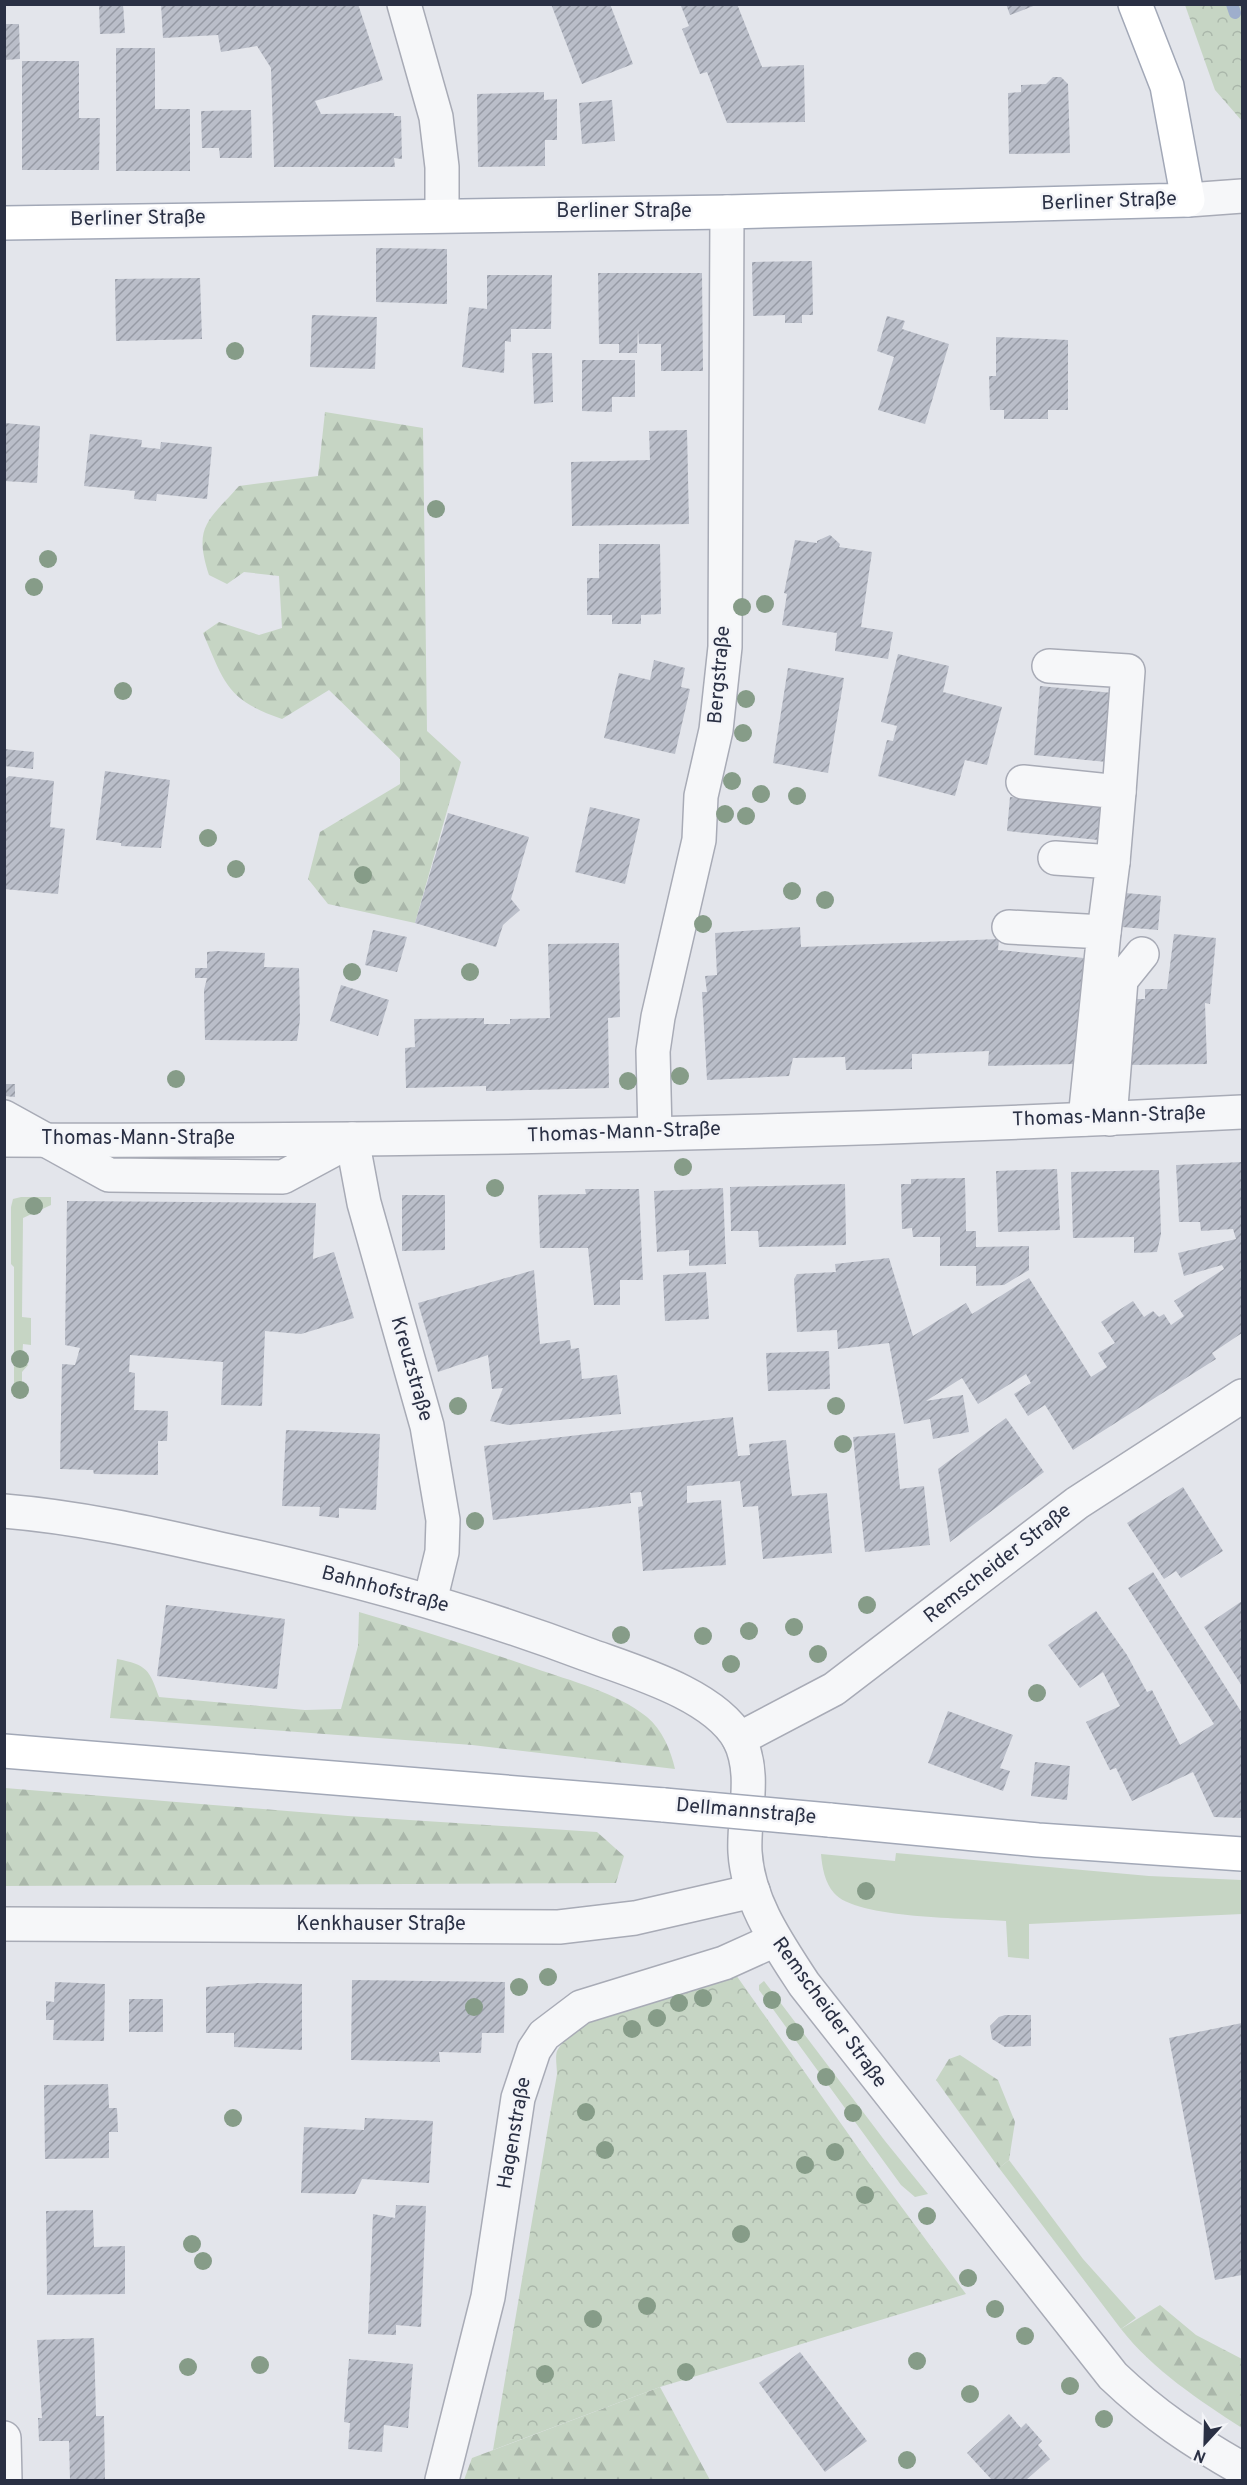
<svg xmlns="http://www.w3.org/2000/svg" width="1247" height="2485" viewBox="0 0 1247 2485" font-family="Overpass,sans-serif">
  <defs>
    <pattern id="forest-firs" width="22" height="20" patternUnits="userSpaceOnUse" patternTransform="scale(1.5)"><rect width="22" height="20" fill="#c6d5c4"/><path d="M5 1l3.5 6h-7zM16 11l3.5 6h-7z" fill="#aab7aa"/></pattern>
    <pattern id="park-crowns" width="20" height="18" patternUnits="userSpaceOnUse" patternTransform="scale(1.5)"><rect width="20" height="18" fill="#c6d5c4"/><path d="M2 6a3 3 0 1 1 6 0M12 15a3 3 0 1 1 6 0" fill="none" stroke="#aab7aa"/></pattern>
    <pattern id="building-hatch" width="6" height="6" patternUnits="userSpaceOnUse" patternTransform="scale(1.5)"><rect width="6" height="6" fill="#babec9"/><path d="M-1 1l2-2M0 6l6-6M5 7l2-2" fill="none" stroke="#979ba5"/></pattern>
  </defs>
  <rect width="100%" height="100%" fill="#e3e5eb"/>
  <g fill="#c6d5c4">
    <polygon points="21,1197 51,1197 51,1205 23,1218 22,1317 31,1318 31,1345 23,1344 22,1358 28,1365 22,1372 22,1394 14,1394 14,1267 11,1264 11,1207 13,1199"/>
    <path d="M896 1853 1149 1876 1242 1880V1914L1029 1924V1959L1008 1957 1006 1921C970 1918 855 1919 834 1893 825 1883 822 1867 821 1854L895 1861Z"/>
    <polygon points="764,1981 885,2141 928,2194 915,2197 901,2185 759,1990 759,1985"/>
    <polygon points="1009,2160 1083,2259 1136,2318 1121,2329 999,2168"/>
  </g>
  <g fill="url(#forest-firs)">
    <path d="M325 412 423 428 427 731 461 762 415 923 328 904 308 879 320 832 400 784V759L329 690 282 719C227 700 225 684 203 633L219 622 259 635 282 628 279 576 244 572 227 584 209 575C193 526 208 521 239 486L318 476Z"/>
    <path d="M359 1612C418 1629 476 1648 534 1668 571 1681 616 1692 647 1717 662 1729 671 1751 675 1769L472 1745 110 1718 117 1659C147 1665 149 1669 159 1697L305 1710 341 1709 358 1646Z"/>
    <polygon points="5,1788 348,1816 597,1832 624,1856 616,1883 5,1886"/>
    <polygon points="960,2055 998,2080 1015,2122 1009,2160 999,2168 936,2080 949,2059"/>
    <path d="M1160 2305 1196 2335 1242 2359V2428C1199 2400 1153 2370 1121 2329Z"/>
    <polygon points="660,2387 710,2480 464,2480 472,2458"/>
  </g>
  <g fill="url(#park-crowns)">
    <polygon points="1185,5 1242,5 1242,121 1215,90"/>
    <path d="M736 1975 866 2159 966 2294 660 2387 493 2450 557 2074C557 2067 555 2057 557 2051 581 2005 689 1993 736 1975Z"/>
  </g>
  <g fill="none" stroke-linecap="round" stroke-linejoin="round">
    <polyline stroke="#9eaecc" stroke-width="12" points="1232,4 1235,13"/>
  </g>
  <g fill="url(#building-hatch)">
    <polygon points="99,4 123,4 125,33 100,34"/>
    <polygon points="161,4 358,4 383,80 315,101 321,114 394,113 394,116 401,116 402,159 394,158 395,167 274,167 271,68 257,46 221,52 218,35 163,38"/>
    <polygon points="551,4 610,4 633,64 582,84"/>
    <polygon points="686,4 737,4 762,67 804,65 805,122 727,123 707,72 700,74 682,29 689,26 681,6"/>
    <polygon points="1006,4 1036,4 1036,5 1010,15"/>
    <polygon points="4,24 19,24 20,59 4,60"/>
    <polygon points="116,48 155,48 155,109 190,109 190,171 116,171"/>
    <polygon points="22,61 79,61 79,118 100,118 99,170 22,170"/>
    <polygon points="1053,77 1061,77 1068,84 1070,153 1009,154 1008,93 1021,92 1021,85 1046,84"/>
    <polygon points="544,92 544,100 557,99 557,140 545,140 545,166 478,167 477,94"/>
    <polygon points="612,100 615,141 582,144 579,103"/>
    <polygon points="251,110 252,158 220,158 219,148 202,148 201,111"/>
    <polygon points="376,248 447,249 447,304 376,302"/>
    <polygon points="812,261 813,315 802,315 802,323 785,323 785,315 753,316 752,262"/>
    <polygon points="598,273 702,273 703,371 661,371 661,344 639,344 638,328 637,353 619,353 619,344 599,344"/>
    <polygon points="487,275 552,275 551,329 511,329 511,342 505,341 504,373 462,367 469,307 487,309"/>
    <polygon points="200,278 202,339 116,341 115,279"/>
    <polygon points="312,315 377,317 375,369 310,367"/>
    <polygon points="887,316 905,321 902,329 949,344 925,424 878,410 894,357 877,351"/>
    <polygon points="996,337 1068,340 1068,410 1048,410 1048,419 1004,419 1004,410 990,410 989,376 996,376"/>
    <polygon points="532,353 552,353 553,402 534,404"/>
    <polygon points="582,360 635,360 635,397 612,397 612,412 582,411"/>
    <polygon points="4,423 40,426 37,483 4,481"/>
    <polygon points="687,430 689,524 572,526 571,462 650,460 649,431"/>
    <polygon points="90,434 142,440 141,447 160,449 161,442 212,447 207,499 157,494 156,501 134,499 135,491 84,486"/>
    <polygon points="830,535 840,544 839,547 872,552 861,627 893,632 888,659 835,651 837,633 782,625 787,594 784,593 795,540 817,543 817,541"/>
    <polygon points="599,544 660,544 661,614 641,615 641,624 612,624 612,615 587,615 587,578 599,578"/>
    <polygon points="898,654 949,666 943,692 1002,707 987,765 965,760 955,796 878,776 887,740 893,741 897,726 881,722"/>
    <polygon points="654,660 685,668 681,687 690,689 675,754 604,738 619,673 650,680"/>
    <polygon points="788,668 844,678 828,773 773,763"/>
    <polygon points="1040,686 1113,693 1107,762 1034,755"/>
    <polygon points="4,749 34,752 33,769 4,766"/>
    <polygon points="105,771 170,780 161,848 121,846 121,843 96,840"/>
    <polygon points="9,776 54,781 50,827 65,829 58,894 4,889 4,780"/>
    <polygon points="1010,797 1102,806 1099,840 1007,831"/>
    <polygon points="590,807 640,819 625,884 575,872"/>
    <polygon points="448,813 529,837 511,899 520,910 503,925 496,947 415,923"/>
    <polygon points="1125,893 1161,896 1158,930 1122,927"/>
    <polygon points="800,927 801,947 999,939 998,950 1084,958 1075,1064 988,1066 989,1051 912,1054 912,1069 846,1070 845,1057 793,1058 789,1076 707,1080 702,992 707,992 705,976 717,975 715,933"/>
    <polygon points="373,930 407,937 397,972 365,965"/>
    <polygon points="1174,934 1216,938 1210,1004 1205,1003 1207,1064 1128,1065 1126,999 1145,999 1145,989 1167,989"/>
    <polygon points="619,943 620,1017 608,1018 609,1088 486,1091 486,1086 406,1088 405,1048 415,1047 414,1019 484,1018 484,1024 510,1024 510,1019 550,1018 548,944"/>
    <polygon points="217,951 265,953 264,967 299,968 300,1019 297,1041 205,1040 204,990 207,978 195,978 195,968 207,968 207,952"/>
    <polygon points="341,985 389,1000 378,1036 330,1021"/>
    <polygon points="4,1084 15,1084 15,1097 4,1096"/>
    <polygon points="1242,1162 1242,1333 1212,1353 1216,1359 1073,1450 1045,1405 1028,1416 1014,1394 1031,1383 1026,1374 978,1404 962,1378 926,1401 963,1395 969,1432 933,1439 930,1419 904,1424 889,1343 838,1349 837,1330 797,1332 794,1279 797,1274 836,1272 835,1264 889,1258 913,1336 966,1303 972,1314 1029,1278 1091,1377 1107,1367 1098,1353 1115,1343 1101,1322 1133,1301 1144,1317 1153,1311 1159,1317 1164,1314 1171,1325 1184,1316 1174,1301 1224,1269 1222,1265 1184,1276 1178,1253 1236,1239 1233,1229 1201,1231 1200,1222 1179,1222 1176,1165"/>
    <polygon points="1057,1169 1060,1230 998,1232 996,1171"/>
    <polygon points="1159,1170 1161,1234 1157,1252 1134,1253 1134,1237 1073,1238 1071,1172"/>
    <polygon points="965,1178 966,1231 976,1231 976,1247 1029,1246 1029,1270 1004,1285 976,1286 976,1266 940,1266 940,1237 913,1237 912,1228 902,1229 901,1184 911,1184 911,1179"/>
    <polygon points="845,1184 846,1245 759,1247 758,1231 731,1231 730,1187"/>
    <polygon points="723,1188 726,1264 689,1266 689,1250 657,1252 654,1191"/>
    <polygon points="585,1189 639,1189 643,1280 620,1280 620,1305 594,1305 588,1248 540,1248 538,1195 586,1194"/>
    <polygon points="402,1195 445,1195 445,1250 402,1251"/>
    <polygon points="67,1201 316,1203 313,1259 334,1252 354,1318 301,1334 265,1331 262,1406 221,1405 223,1362 130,1355 129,1372 135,1373 134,1410 168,1411 167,1441 158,1441 158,1475 94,1474 93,1470 60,1469 62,1364 75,1365 80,1348 65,1345"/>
    <polygon points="534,1270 540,1344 570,1340 571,1349 579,1348 582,1379 617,1375 621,1414 508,1425 490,1421 503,1388 492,1389 488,1355 438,1372 418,1303"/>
    <polygon points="706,1272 709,1319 665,1321 663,1275"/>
    <polygon points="829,1351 830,1389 768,1391 766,1353"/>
    <polygon points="733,1417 738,1456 750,1455 749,1444 786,1440 792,1496 827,1493 832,1553 763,1559 758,1506 743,1507 740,1481 687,1486 687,1503 721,1500 726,1565 643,1571 638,1507 643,1506 641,1492 630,1493 631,1503 493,1520 484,1446"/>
    <polygon points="1006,1418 1044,1472 950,1542 938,1469"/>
    <polygon points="286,1430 380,1434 376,1510 339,1508 339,1518 319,1516 320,1507 282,1506"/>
    <polygon points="895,1433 900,1489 924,1486 930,1545 865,1552 853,1437"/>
    <polygon points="1183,1487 1223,1551 1181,1578 1176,1571 1164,1579 1127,1523"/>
    <polygon points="1153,1572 1242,1713 1242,1818 1214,1817 1193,1772 1132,1801 1116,1768 1110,1770 1086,1722 1120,1706 1103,1672 1080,1688 1048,1645 1096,1611 1127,1655 1147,1692 1152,1690 1180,1745 1214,1724 1128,1588"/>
    <polygon points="1242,1601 1242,1686 1204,1627"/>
    <polygon points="166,1605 285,1619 277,1689 157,1676"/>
    <polygon points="948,1711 1013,1735 1000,1768 1010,1771 1003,1791 928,1763"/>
    <polygon points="1035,1762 1070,1766 1067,1800 1031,1796"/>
    <polygon points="352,1980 505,1982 504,2033 482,2033 481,2053 439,2052 440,2062 351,2060"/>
    <polygon points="55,1982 105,1984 104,2041 53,2040 54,2020 46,2020 46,2001 54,2002"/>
    <polygon points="258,1983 302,1984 302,2050 234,2047 234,2033 206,2033 206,1987"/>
    <rect x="129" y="1999" width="34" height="33"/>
    <polygon points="1005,2015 1031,2015 1031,2046 1005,2047 992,2039 990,2026 999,2017"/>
    <polygon points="1242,2023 1242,2275 1215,2280 1169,2038"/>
    <polygon points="108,2084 109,2108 117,2108 118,2132 109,2132 109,2158 45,2159 44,2085"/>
    <polygon points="365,2118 433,2121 429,2183 362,2179 355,2194 301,2193 304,2127 364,2130"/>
    <polygon points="396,2205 426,2206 421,2327 396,2325 396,2335 368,2334 373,2214 395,2218"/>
    <polygon points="93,2210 94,2247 125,2246 125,2294 47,2295 46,2211"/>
    <polygon points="94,2338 96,2416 104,2416 105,2480 70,2480 69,2441 39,2441 38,2418 42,2418 37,2340"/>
    <polygon points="800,2352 867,2441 825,2472 759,2383"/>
    <polygon points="349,2359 413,2364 408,2428 384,2425 382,2452 348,2449 350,2423 344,2422"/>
    <polygon points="1009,2414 1021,2428 1026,2423 1042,2441 1038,2445 1050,2459 1026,2480 992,2480 967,2453"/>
  </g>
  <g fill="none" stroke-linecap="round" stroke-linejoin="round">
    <defs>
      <g id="minor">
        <polyline points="404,4 436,117 442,167 442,214"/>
        <polyline points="1188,200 1242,196"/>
        <polyline points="1049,666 1128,671 1119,792"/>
        <polyline points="1023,782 1119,792 1113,862"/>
        <polyline points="1055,858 1113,862 1104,932"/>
        <polyline points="1009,927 1104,932 1085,1119"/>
        <polyline points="4,1117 109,1175 283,1177 348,1142"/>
        <polyline points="1110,1119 1121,980 1142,954"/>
        <polyline points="655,1133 653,1051 658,1017 699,840 701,796 716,730 725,647 727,212"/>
        <polyline points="352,1139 364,1203 427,1426 443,1520 442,1552 430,1601"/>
        <path d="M4 1140C417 1142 830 1133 1242 1112"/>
        <path d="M4 1511C77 1517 150 1533 220 1549 345 1576 467 1609 586 1654 632 1671 714 1694 739 1739 757 1774 743 1816 745 1852 748 1902 778 1944 804 1984L1113 2376C1155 2416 1193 2441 1242 2469"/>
        <polyline points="739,1739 834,1689 1077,1503 1242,1396"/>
        <polyline points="4,1924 559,1927 635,1918 753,1891"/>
        <polyline points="4,2438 5,2480"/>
        <polyline points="442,2480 488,2297 518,2098 534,2050 544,2035 581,2007 724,1963 775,1940"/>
      </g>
      <g id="major">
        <polyline points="4,223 727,212 1188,200 1167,86 1135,4"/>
        <polyline points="4,1751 664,1805"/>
        <polyline points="829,1820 1038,1840 1242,1854"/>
      </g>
    </defs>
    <use href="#minor" stroke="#a8abb6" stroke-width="36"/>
    <use href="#major" stroke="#a2a8b7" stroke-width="36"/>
    <use href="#minor" stroke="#f6f7f9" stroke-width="33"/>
    <use href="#major" stroke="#fff" stroke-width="33"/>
    <defs>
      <polyline id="major-bridge" points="664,1805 829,1820"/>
    </defs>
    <use href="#major-bridge" stroke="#a2a8b7" stroke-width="36" stroke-linecap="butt"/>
    <use href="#major-bridge" stroke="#fff" stroke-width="33"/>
  </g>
  <g fill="#869c88">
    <circle cx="235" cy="351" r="9"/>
    <circle cx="436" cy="509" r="9"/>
    <circle cx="48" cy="559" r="9"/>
    <circle cx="34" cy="587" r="9"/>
    <circle cx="765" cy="604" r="9"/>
    <circle cx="742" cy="607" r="9"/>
    <circle cx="123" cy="691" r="9"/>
    <circle cx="746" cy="699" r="9"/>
    <circle cx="743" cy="733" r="9"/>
    <circle cx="732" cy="781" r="9"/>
    <circle cx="761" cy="794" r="9"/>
    <circle cx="797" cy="796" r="9"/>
    <circle cx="725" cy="814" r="9"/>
    <circle cx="746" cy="816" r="9"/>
    <circle cx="208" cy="838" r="9"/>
    <circle cx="236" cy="869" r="9"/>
    <circle cx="363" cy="875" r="9"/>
    <circle cx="792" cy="891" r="9"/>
    <circle cx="825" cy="900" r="9"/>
    <circle cx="703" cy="924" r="9"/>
    <circle cx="352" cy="972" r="9"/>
    <circle cx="470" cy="972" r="9"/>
    <circle cx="680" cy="1076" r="9"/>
    <circle cx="176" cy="1079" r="9"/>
    <circle cx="628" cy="1081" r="9"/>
    <circle cx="683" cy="1167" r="9"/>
    <circle cx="495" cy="1188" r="9"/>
    <circle cx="34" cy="1206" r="9"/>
    <circle cx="20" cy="1359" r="9"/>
    <circle cx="20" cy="1390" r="9"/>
    <circle cx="458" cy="1406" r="9"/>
    <circle cx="836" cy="1406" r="9"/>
    <circle cx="843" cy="1444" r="9"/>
    <circle cx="475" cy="1521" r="9"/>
    <circle cx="867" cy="1605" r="9"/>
    <circle cx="794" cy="1627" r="9"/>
    <circle cx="749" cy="1631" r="9"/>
    <circle cx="621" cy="1635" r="9"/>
    <circle cx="703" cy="1636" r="9"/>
    <circle cx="818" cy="1654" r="9"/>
    <circle cx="731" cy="1664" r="9"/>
    <circle cx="1037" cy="1693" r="9"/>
    <circle cx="866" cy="1891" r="9"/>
    <circle cx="548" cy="1977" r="9"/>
    <circle cx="519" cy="1987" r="9"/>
    <circle cx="703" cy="1998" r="9"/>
    <circle cx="772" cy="2000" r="9"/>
    <circle cx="679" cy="2003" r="9"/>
    <circle cx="474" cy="2007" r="9"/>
    <circle cx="657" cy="2018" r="9"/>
    <circle cx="632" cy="2029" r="9"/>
    <circle cx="795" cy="2032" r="9"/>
    <circle cx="826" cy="2077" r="9"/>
    <circle cx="586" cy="2112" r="9"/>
    <circle cx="853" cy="2113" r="9"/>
    <circle cx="233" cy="2118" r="9"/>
    <circle cx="605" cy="2150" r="9"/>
    <circle cx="835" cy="2152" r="9"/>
    <circle cx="805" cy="2165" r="9"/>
    <circle cx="865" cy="2195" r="9"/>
    <circle cx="927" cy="2216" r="9"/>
    <circle cx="741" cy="2234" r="9"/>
    <circle cx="192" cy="2244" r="9"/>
    <circle cx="203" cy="2261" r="9"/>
    <circle cx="968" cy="2278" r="9"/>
    <circle cx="647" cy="2306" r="9"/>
    <circle cx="995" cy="2309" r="9"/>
    <circle cx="593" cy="2319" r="9"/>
    <circle cx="1025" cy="2336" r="9"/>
    <circle cx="917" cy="2361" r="9"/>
    <circle cx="260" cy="2365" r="9"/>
    <circle cx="188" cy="2367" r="9"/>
    <circle cx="686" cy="2372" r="9"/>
    <circle cx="545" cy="2374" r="9"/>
    <circle cx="1070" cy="2386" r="9"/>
    <circle cx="970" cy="2394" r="9"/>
    <circle cx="1104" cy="2419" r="9"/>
    <circle cx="907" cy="2460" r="9"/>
  </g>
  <g text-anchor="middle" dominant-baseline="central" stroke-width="5" stroke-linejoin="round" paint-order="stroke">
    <g font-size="20" fill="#2a3044" stroke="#f3f4f8">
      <text transform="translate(1109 202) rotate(-2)">Berliner Straße</text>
      <text x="624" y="212">Berliner Straße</text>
      <text transform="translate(138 219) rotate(-1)">Berliner Straße</text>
      <text transform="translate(720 675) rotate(-85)">Bergstraße</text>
      <text transform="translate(1109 1117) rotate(-2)">Thomas-Mann-Straße</text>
      <text transform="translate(624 1133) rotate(-2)">Thomas-Mann-Straße</text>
      <text x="138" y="1139">Thomas-Mann-Straße</text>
      <text transform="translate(411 1369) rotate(74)">Kreuzstraße</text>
      <text transform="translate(998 1564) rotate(-38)">Remscheider Straße</text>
      <text transform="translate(385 1590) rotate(15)">Bahnhofstraße</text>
      <text transform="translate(746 1812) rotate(5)">Dellmannstraße</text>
      <text x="381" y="1925">Kenkhauser Straße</text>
      <text transform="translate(829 2013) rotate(54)">Remscheider Straße</text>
      <text transform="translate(515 2133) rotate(-80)">Hagenstraße</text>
    </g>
  </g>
  <rect width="1247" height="2485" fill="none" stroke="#2a3044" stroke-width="12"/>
  <g transform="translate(1205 2443) rotate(202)" stroke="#f3f4f8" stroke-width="4.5" paint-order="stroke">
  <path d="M0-4.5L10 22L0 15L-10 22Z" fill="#2a3044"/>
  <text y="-9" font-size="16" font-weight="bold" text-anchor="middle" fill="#2a3044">N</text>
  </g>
</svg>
